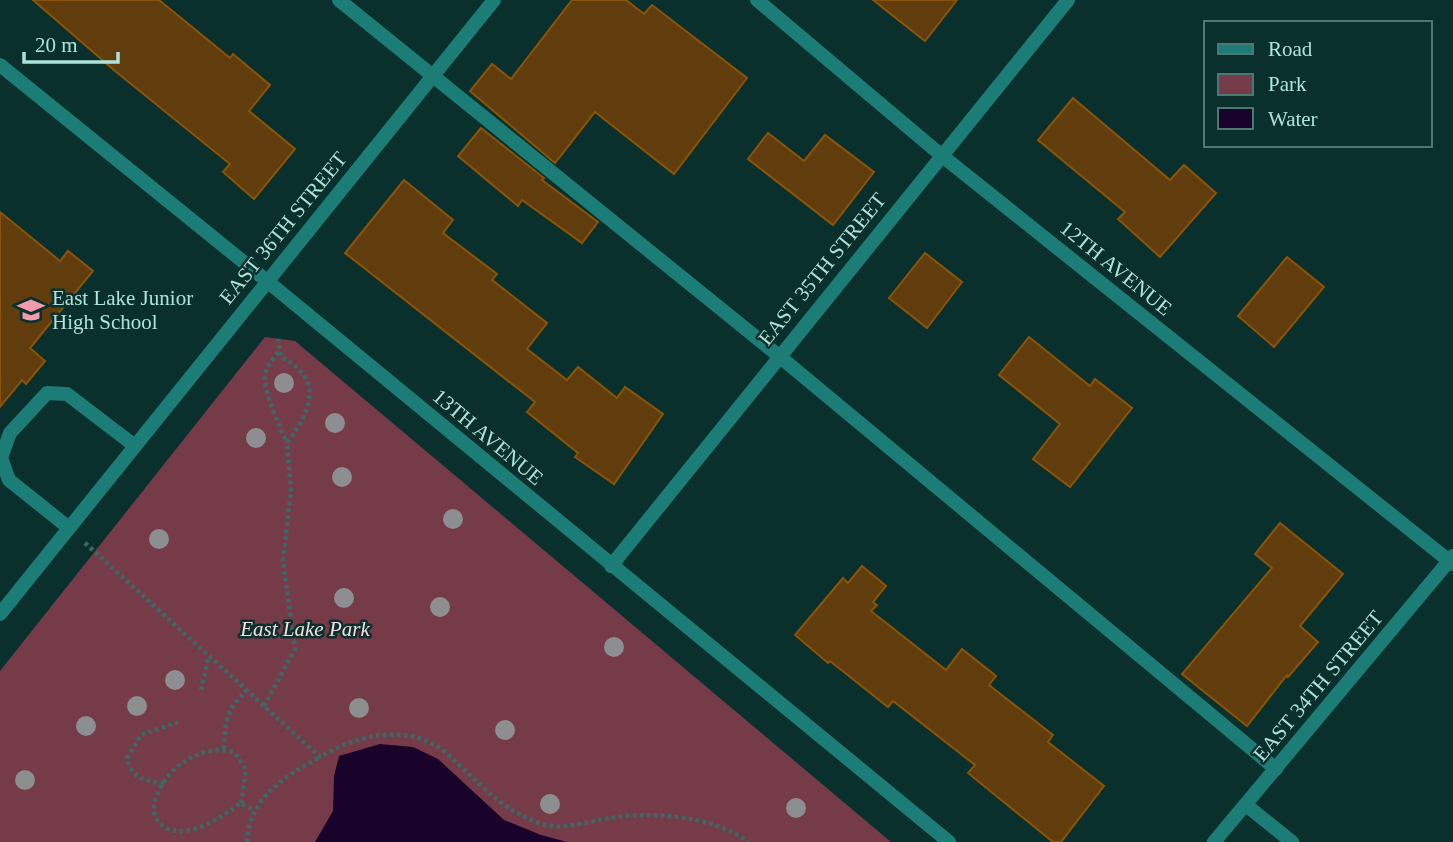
<svg xmlns="http://www.w3.org/2000/svg" width="1453" height="842" viewBox="0 0 1453 842" font-family="Georgia,serif">
  <rect width="100%" height="100%" fill="#0a302d"/>
  <polygon fill="#763b48" points="265,337 295,341 891,842 0,842 0,671"/>
  <polygon fill="#1a032b" points="380,744 413,747 438,759 504,820 541,835 567,842 315,842 333,811 334,776 339,756"/>
  <g fill="#613c0d" stroke="#8a5407" stroke-width="2">
    <polygon points="33,0 159,0 230,58 233,54 270,85 249,111 295,149 254,199 223,172 230,164 115,71"/>
    <polygon points="572,0 626,0 644,14 652,5 747,78 674,174 595,112 555,163 470,91 492,64 511,79"/>
    <polygon points="873,0 957,0 925,41"/>
    <polygon points="1073,98 1170,180 1184,165 1216,193 1160,257 1118,219 1125,212 1038,140"/>
    <polygon points="481,128 544,178 542,180 598,222 582,243 522,200 518,206 458,156"/>
    <polygon points="768,133 804,161 825,135 874,172 833,225 748,159"/>
    <polygon points="404,180 453,220 443,233 497,274 492,280 547,323 527,349 567,380 578,367 617,398 625,387 663,414 614,484 575,457 578,453 527,412 535,402 345,253"/>
    <polygon points="0,212 60,261 68,251 93,271 30,348 45,361 26,384 22,380 0,407"/>
    <polygon points="925,253 962,282 927,328 889,298"/>
    <polygon points="1287,257 1324,287 1274,347 1238,316"/>
    <polygon points="1029,337 1090,386 1095,379 1132,408 1070,487 1033,459 1060,424 999,375"/>
    <polygon points="1280,523 1343,574 1300,626 1318,642 1288,677 1287,675 1247,726 1182,674 1272,568 1255,554"/>
    <polygon points="862,566 886,586 873,602 877,605 871,611 946,670 962,649 996,676 989,685 1053,735 1048,742 1104,786 1061,842 1053,842 968,773 975,765 893,701 888,707 830,661 828,663 795,635 843,578 848,583"/>
  </g>
  <g fill="none" stroke-linecap="round" stroke-linejoin="round">
    <g stroke="#3e6863" stroke-width="4.5" stroke-dasharray="3.5 3.5" stroke-linecap="butt">
      <path d="M278 352C273 360 265 367 265 377 264 394 280 427 287 443"/>
      <path d="M85 543 320 757C356 735 409 722 445 752 480 782 495 807 542 824 559 831 591 821 610 818 651 811 715 816 748 842"/>
      <polyline points="201,690 209,656"/>
      <path d="M264 706 295 649 283 561 291 490 287 443C311 411 325 380 281 357L278 339"/>
      <path d="M224 749C226 717 225 713 247 690"/>
      <path d="M164 784C144 780 132 779 127 758L141 735 178 722"/>
      <path d="M241 803 246 770 235 753C202 740 158 772 154 807 153 815 157 821 163 826 187 842 221 817 241 803L253 810"/>
      <path d="M247 842C248 799 286 775 320 757"/>
    </g>
    <g stroke="#1b7d75" stroke-width="14">
      <polyline points="339,0 779,356 1276,769"/>
      <polyline points="69,528 9,480 1,458 10,433 47,393 67,394 135,446"/>
    </g>
    <g stroke="#1b7d75" stroke-width="14">
      <polyline points="757,0 941,155 1453,564"/>
      <polyline points="0,65 267,281 949,842"/>
      <polyline points="611,566 1068,0"/>
      <polyline points="0,614 494,0"/>
      <polyline points="1246,805 1292,842"/>
      <polyline points="1214,842 1453,556"/>
    </g>
  </g>
  <g fill="#8c8e8f">
    <circle cx="284" cy="383" r="10"/>
    <circle cx="335" cy="423" r="10"/>
    <circle cx="256" cy="438" r="10"/>
    <circle cx="342" cy="477" r="10"/>
    <circle cx="453" cy="519" r="10"/>
    <circle cx="159" cy="539" r="10"/>
    <circle cx="344" cy="598" r="10"/>
    <circle cx="440" cy="607" r="10"/>
    <circle cx="614" cy="647" r="10"/>
    <circle cx="175" cy="680" r="10"/>
    <circle cx="137" cy="706" r="10"/>
    <circle cx="359" cy="708" r="10"/>
    <circle cx="86" cy="726" r="10"/>
    <circle cx="505" cy="730" r="10"/>
    <circle cx="25" cy="780" r="10"/>
    <circle cx="550" cy="804" r="10"/>
    <circle cx="796" cy="808" r="10"/>
  </g>
  <defs>
    <symbol id="school-bare" viewBox="-9 -9 18 18"><path d="M0-5L7-2L0 1L-7-2ZM-4 1L0 2.5L4 1V4Q0 6-4 4Z" fill="#f39aac" stroke="#0a302d" stroke-width="2.5" paint-order="stroke"/></symbol>
  </defs>
  <g fill-rule="evenodd">
    <use href="#school-bare" x="12" y="291" width="38" height="38"/>
  </g>
  <g text-anchor="middle" dominant-baseline="central" stroke-width="5" stroke-linejoin="round" paint-order="stroke">
    <g font-size="21" fill="#afe2db" stroke="#0a302d">
      <text transform="translate(283 228) rotate(-51)">EAST 36TH STREET</text>
      <text transform="translate(1116 268) rotate(39)">12TH AVENUE</text>
      <text transform="translate(822 269) rotate(-51)">EAST 35TH STREET</text>
      <text transform="translate(488 437) rotate(40)">13TH AVENUE</text>
      <text transform="translate(1318 686) rotate(-50)">EAST 34TH STREET</text>
    </g>
    <g font-size="21" fill="#afe2db" stroke="#0a302d" text-anchor="start">
      <text x="52" y="298">East Lake Junior<tspan x="52" dy="24">High School</tspan></text>
    </g>
    <g font-size="21" font-style="italic" fill="#f7dbdf" stroke="#0a302d">
      <text x="305" y="629">East Lake Park</text>
    </g>
  </g>
  <rect x="1204" y="21" width="228" height="126" fill="#0a302d" stroke="#4c7773" stroke-width="2"/>
  <rect x="1218" y="44" width="35" height="10" fill="#1b7d75" stroke="#4c7773" stroke-width="2"/>
  <text x="1268" y="56" font-size="21" fill="#afe2db">Road</text>
  <rect x="1218" y="74" width="35" height="21" fill="#763b48" stroke="#4c7773" stroke-width="2"/>
  <text x="1268" y="91" font-size="21" fill="#afe2db">Park</text>
  <rect x="1218" y="108" width="35" height="21" fill="#1a032b" stroke="#4c7773" stroke-width="2"/>
  <text x="1268" y="126" font-size="21" fill="#afe2db">Water</text>
  <path d="M24 52v10h94v-10" fill="none" stroke="#afe2db" stroke-width="3.5"/>
  <text x="35" y="52" font-size="21" fill="#afe2db" stroke="#0a302d" stroke-width="5" paint-order="stroke">20 m</text>
</svg>
